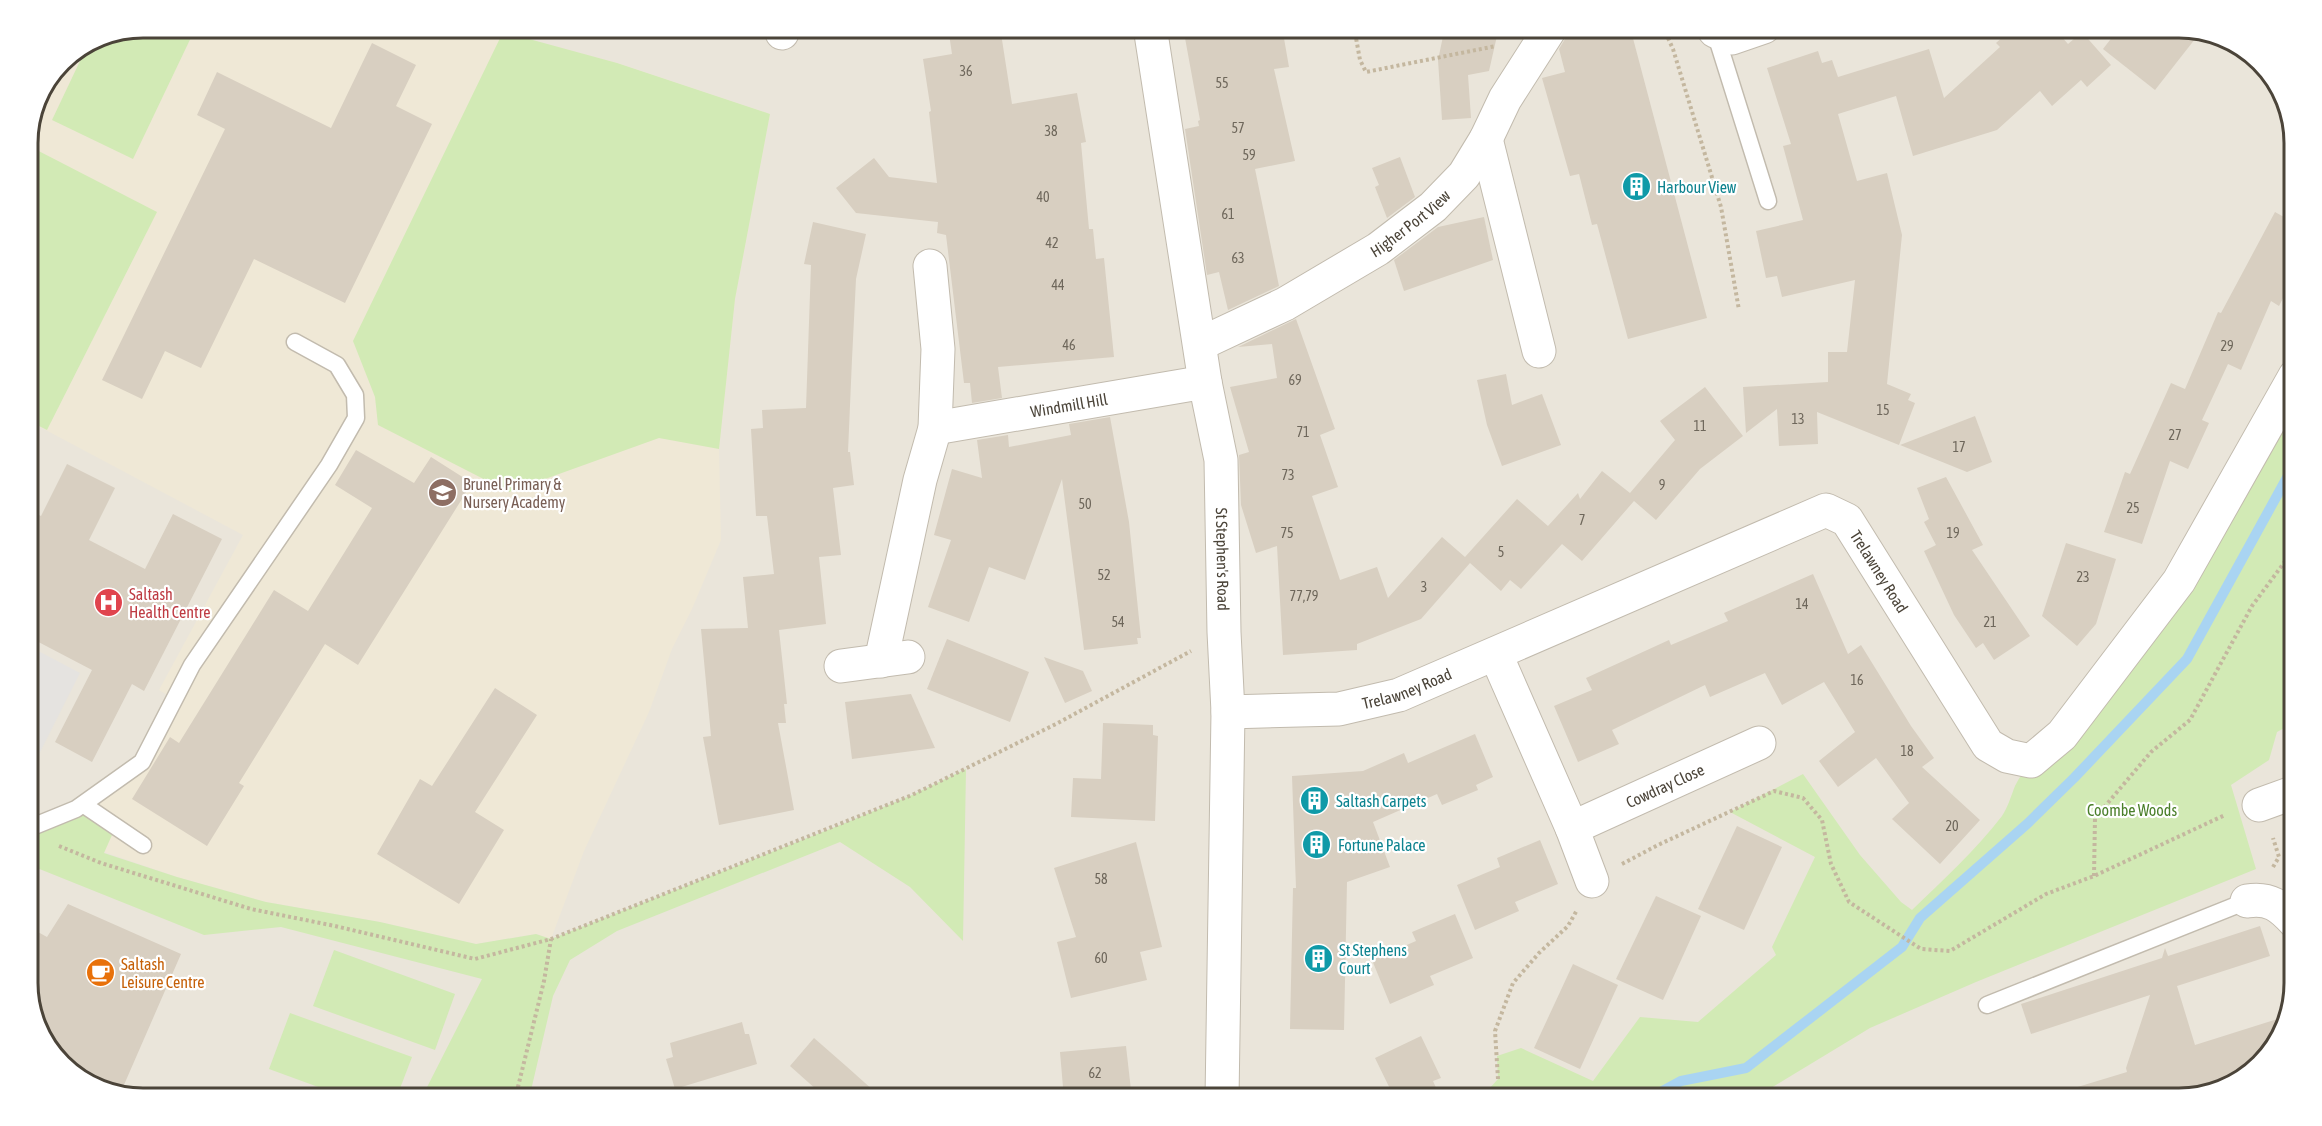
<svg xmlns="http://www.w3.org/2000/svg" width="2322" height="1126" viewBox="0 0 2322 1126" font-family="'Asap Condensed',sans-serif">
  <rect width="100%" height="100%" fill="#f6f3ec"/>
  <polygon fill="#eae5da" points="143,27 2179,27 2230,39 2276,79 2295,135 2295,983 2283,1034 2243,1080 2180,1099 143,1099 92,1087 47,1048 27,991 27,135 61,61 99,36"/>
  <polygon fill="#efe8d6" points="143,27 483,27 617,63 770,114 735,299 719,449 721,540 692,609 672,649 649,712 584,851 551,939 536,934 476,944 380,922 266,902 177,877 104,852 118,821 92,799 142,762 174,699 159,690 243,535 27,420 27,135 61,61 99,36"/>
  <g fill="#d2eab5">
    <polygon points="143,27 196,27 133,159 52,120 89,42 99,36"/>
    <polygon points="503,32 617,63 770,114 735,299 719,449 659,438 509,492 378,425 375,397 353,341"/>
    <polygon points="27,145 157,212 47,430 27,420"/>
    <path d="M2295 376V722L2277 732 2269 760 2231 785 2256 869 1976 982 1870 1028 1753 1099H1480L1498 1079 1497 1056 1521 1048 1593 1081 1640 1017 1698 1022 1776 955 1772 947 1815 857 1730 812 1803 774 1860 855 1901 902 1912 910C1943 880 1976 850 2002 816 2008 807 2011 796 2015 786 2026 764 2043 750 2062 735Z"/>
    <polygon points="966,769 963,941 910,887 840,842 617,931 570,960 553,996 529,1099 421,1099 482,979 281,927 204,935 27,864 27,829 76,809 112,835 104,853 177,877 266,902 380,922 476,944 536,934 551,939 845,823 912,795"/>
    <polygon points="334,950 455,994 435,1050 313,1006"/>
    <polygon points="290,1013 412,1057 396,1099 351,1099 269,1069"/>
  </g>
  <polygon fill="#e5e3e0" points="27,645 80,673 27,778"/>
  <g fill="none" stroke-linecap="round" stroke-linejoin="round">
    <polyline stroke="#a9d4f2" stroke-width="10" points="1648,1099 1681,1081 1746,1068 1902,947 1920,918 2027,824 2074,778 2187,659 2295,463"/>
  </g>
  <g fill="#d8cfc1">
    <polygon points="948,27 1000,27 1012,104 1077,93 1086,142 1081,143 1089,229 1093,229 1096,259 1104,258 1114,357 998,367 1002,398 972,403 970,383 964,383 946,235 937,233 938,222 856,213 836,188 874,158 889,177 937,183 929,112 931,111 923,59 952,54"/>
    <polygon points="1183,27 1282,27 1289,67 1274,69 1295,161 1255,169 1279,286 1228,310 1219,272 1207,275 1185,129 1199,126 1198,121 1200,120"/>
    <polygon points="1445,27 1499,27 1489,71 1468,75 1471,118 1442,120 1438,60"/>
    <polygon points="1575,27 1630,27 1707,318 1628,339 1597,224 1592,225 1579,174 1570,176 1542,78 1565,72 1559,49 1568,34 1576,32"/>
    <polygon points="2014,27 2053,27 2068,44 2082,32 2111,65 2087,87 2081,80 2052,106 2040,91 1997,130 1913,156 1896,96 1838,114 1857,181 1887,173 1902,235 1887,384 1911,394 1908,400 1915,403 1899,445 1817,412 1818,444 1779,446 1777,409 1746,433 1743,387 1828,382 1828,352 1847,352 1855,280 1782,297 1777,276 1766,278 1756,231 1803,220 1783,146 1791,144 1767,68 1818,51 1822,63 1832,60 1838,77 1929,49 1944,98 2000,47 1996,43"/>
    <polygon points="2120,27 2179,27 2195,39 2155,90 2103,49"/>
    <polygon points="372,43 416,65 396,106 432,124 345,303 254,259 201,368 165,351 142,399 102,380 225,129 197,115 217,72 331,128"/>
    <polygon points="1400,157 1415,197 1387,218 1375,187 1379,185 1372,168"/>
    <polygon points="2275,212 2295,223 2295,275 2279,306 2271,301 2241,370 2228,364 2202,420 2209,423 2188,469 2170,461 2142,544 2104,532 2125,472 2130,474 2171,383 2185,389 2218,312 2221,313"/>
    <polygon points="1484,217 1493,260 1404,291 1394,260 1438,227"/>
    <polygon points="813,222 866,234 856,279 852,359 848,452 850,452 854,485 833,488 841,555 819,557 826,624 779,630 787,704 784,704 786,723 778,723 794,810 719,825 703,737 711,736 701,629 748,628 743,577 774,574 767,516 756,516 751,429 763,428 762,410 806,408 811,265 804,264"/>
    <polygon points="1296,319 1335,429 1320,435 1338,487 1312,496 1340,580 1377,567 1388,598 1442,537 1465,557 1517,499 1548,526 1578,493 1580,499 1602,471 1630,493 1675,440 1660,421 1705,387 1743,436 1700,469 1656,520 1634,501 1582,561 1562,544 1521,589 1510,580 1501,591 1470,563 1421,619 1357,644 1357,650 1283,655 1277,546 1256,553 1241,505 1239,455 1249,452 1230,387 1277,378 1272,344 1238,347"/>
    <polygon points="1506,374 1512,405 1542,394 1561,445 1502,466 1487,425 1477,380"/>
    <polygon points="1975,416 1992,462 1967,472 1900,445"/>
    <polygon points="1110,417 1129,522 1141,638 1137,638 1138,644 1084,650 1062,479 1025,580 989,567 969,622 928,607 951,540 934,535 952,469 982,478 977,440 1008,435 1009,447 1071,435 1069,424"/>
    <polygon points="356,450 414,483 431,457 472,483 358,665 325,644 239,783 244,786 207,846 132,799 170,737 179,743 274,590 308,611 372,508 335,485"/>
    <polygon points="67,464 115,488 89,540 145,569 173,514 222,539 144,691 132,684 92,762 55,742 92,670 27,636 27,509 41,516"/>
    <polygon points="1946,477 1983,545 1972,550 2030,636 1994,660 1983,643 1976,648 1954,615 1924,551 1936,545 1924,522 1929,519 1917,488"/>
    <polygon points="2066,543 2116,559 2096,624 2077,646 2042,616"/>
    <polygon points="1813,574 1848,654 1861,645 1911,726 1934,758 1922,767 1980,820 1940,864 1892,819 1909,803 1876,758 1838,787 1819,761 1855,732 1824,682 1782,705 1765,673 1710,697 1705,685 1612,730 1619,744 1578,762 1554,706 1592,690 1586,678 1669,640 1671,645 1728,621 1724,613"/>
    <polygon points="947,639 1029,672 1010,722 927,689"/>
    <polygon points="1044,657 1083,671 1092,691 1065,703"/>
    <polygon points="495,688 537,715 475,812 504,830 459,904 377,854 420,779 432,786"/>
    <polygon points="911,694 935,748 852,759 845,702"/>
    <polygon points="1103,723 1153,725 1153,735 1158,736 1155,821 1071,817 1073,778 1101,779"/>
    <polygon points="1475,734 1493,777 1476,785 1478,790 1442,805 1437,794 1373,822 1390,867 1347,882 1344,1030 1290,1029 1293,888 1296,888 1292,776 1363,771 1404,753 1408,763"/>
    <polygon points="1737,826 1782,847 1744,930 1698,909"/>
    <polygon points="1540,840 1558,884 1515,902 1519,911 1475,930 1457,885 1500,867 1497,858"/>
    <polygon points="1136,842 1162,947 1140,952 1147,980 1071,998 1057,942 1076,937 1054,868"/>
    <polygon points="1656,896 1701,916 1663,1000 1616,979"/>
    <polygon points="68,904 181,954 120,1094 92,1087 47,1048 27,991 27,926 47,937"/>
    <polygon points="1455,914 1473,958 1430,976 1434,985 1390,1004 1372,960 1416,941 1412,932"/>
    <polygon points="2260,926 2270,956 2177,986 2195,1045 2287,1016 2283,1034 2243,1080 2180,1099 2062,1099 2061,1092 2127,1072 2126,1068 2150,995 2031,1034 2021,1004 2162,958 2165,948 2168,956"/>
    <polygon points="1573,964 1618,985 1580,1069 1534,1048"/>
    <polygon points="742,1022 745,1034 749,1034 757,1064 675,1089 666,1059 673,1057 670,1043"/>
    <polygon points="1421,1036 1441,1078 1433,1081 1441,1099 1395,1099 1375,1058"/>
    <polygon points="814,1038 846,1066 883,1099 827,1099 790,1066"/>
    <polygon points="1126,1046 1132,1099 1064,1099 1060,1052"/>
  </g>
  <g fill="none" stroke-linecap="round" stroke-linejoin="round">
    <defs>
      <g id="lane">
        <polyline points="1715,32 1768,201"/>
        <polyline points="84,805 143,845"/>
        <polyline points="27,829 76,809 142,762 192,665 329,465 356,418 355,395 337,365 295,342"/>
        <polyline points="1987,1005 2247,901"/>
      </g>
      <g id="street">
        <polyline points="781,27 782,33"/>
        <path id="s1" d="M1150 27 1205 382 1221 460 1224 632 1228 712 1222 1099"/>
        <polyline points="1712,27 1715,31 1732,38 1764,27"/>
        <polyline points="1486,139 1539,351"/>
        <path id="s2" d="M1200 344 1285 304 1378 249 1433 207 1464 175 1486 139 1505 99 1551 27"/>
        <path id="s3" d="M935 428 1205 382"/>
        <path id="s4" d="M1496 655 1572 828 1759 743"/>
        <polyline points="881,661 920,480 935,428 938,349 930,266"/>
        <polyline points="841,666 908,657"/>
        <path id="s5" d="M1228 712 1339 709 1399 695 1826 510 1847 520 1988 745 2007 756 2031 761 2062 735 2179 581 2295 376"/>
        <polyline points="2259,805 2295,792"/>
        <polyline points="1572,828 1592,881"/>
        <path d="M2247 901C2270 897 2281 907 2295 922"/>
      </g>
    </defs>
    <use href="#lane" stroke="#c2bbae" stroke-width="19"/>
    <use href="#street" stroke="#c2bbae" stroke-width="35"/>
    <g stroke="#c4b79f" stroke-width="4" stroke-dasharray="3 3" stroke-linecap="butt">
      <polyline points="1354,27 1360,60 1366,72 1496,46"/>
      <polyline points="1663,27 1673,49 1721,207 1739,310"/>
      <polyline points="59,846 101,863 251,909 335,926 475,959 551,939 912,795 1056,724 1191,651"/>
      <polyline points="1622,864 1658,845 1774,791 1803,798 1822,820 1831,864 1849,902 1921,949 1950,951 2046,894 2094,876 2225,815"/>
      <polyline points="2273,867 2279,857 2273,838"/>
      <polyline points="2289,874 2295,865"/>
      <polyline points="2094,876 2095,818 2151,752 2190,720 2252,606 2295,548"/>
      <polyline points="1498,1079 1495,1031 1513,983 1539,953 1568,926 1577,910"/>
      <polyline points="515,1099 544,981 551,939"/>
    </g>
    <use href="#lane" stroke="#fff" stroke-width="16"/>
    <use href="#street" stroke="#fff" stroke-width="33"/>
  </g>
  <defs>
    <symbol id="building-disc" viewBox="-11 -11 22 22"><circle r="9.5" fill="#0f9aa8" stroke="#fff"/><path d="M-4-6H4V6H1V3H-1V6H-4ZM-2.5-4.3h1.7v1.8h-1.7ZM.8-4.3h1.7v1.8H.8ZM-2.5-1h1.7V.8h-1.7ZM.8-1h1.7V.8H.8Z" fill="#fff"/></symbol>
    <symbol id="school-disc" viewBox="-11 -11 22 22"><circle r="9.5" fill="#8d6e63" stroke="#fff"/><path d="M0-5L7-2L0 1L-7-2ZM-4 1L0 2.5L4 1V4Q0 6-4 4Z" fill="#fff"/></symbol>
    <symbol id="hospital-disc" viewBox="-11 -11 22 22"><circle r="9.5" fill="#e0444e" stroke="#fff"/><path d="M-5-5h3v3.5h4V-5h3V5h-3V1.5h-4V5h-3Z" fill="#fff"/></symbol>
    <symbol id="cafe-disc" viewBox="-11 -11 22 22"><circle r="9.5" fill="#e8710a" stroke="#fff"/><path d="M-5.5-4.5H6V0H3Q3 3.5 0 3.5H-2.5Q-5.5 3.5-5.5 0ZM3-3.2v2h1.7v-2ZM-6 4.5H4V6H-6Z" fill="#fff"/></symbol>
  </defs>
  <g fill-rule="evenodd">
    <use href="#building-disc" x="1620" y="170" width="33" height="33"/>
    <use href="#school-disc" x="426" y="476" width="33" height="33"/>
    <use href="#hospital-disc" x="92" y="586" width="33" height="33"/>
    <use href="#building-disc" x="1298" y="784" width="33" height="33"/>
    <use href="#building-disc" x="1300" y="828" width="33" height="33"/>
    <use href="#building-disc" x="1302" y="942" width="33" height="33"/>
    <use href="#cafe-disc" x="84" y="956" width="33" height="33"/>
  </g>
  <g text-anchor="middle" dominant-baseline="central" stroke-width="4.5" stroke-linejoin="round" paint-order="stroke">
    <g font-size="14" fill="#6e675b">
      <text x="966" y="71">36</text>
      <text x="1222" y="83">55</text>
      <text x="1238" y="128">57</text>
      <text x="1051" y="131">38</text>
      <text x="1249" y="155">59</text>
      <text x="1043" y="197">40</text>
      <text x="1228" y="214">61</text>
      <text x="1052" y="243">42</text>
      <text x="1238" y="258">63</text>
      <text x="1058" y="285">44</text>
      <text x="1069" y="345">46</text>
      <text x="2227" y="346">29</text>
      <text x="1295" y="380">69</text>
      <text x="1883" y="410">15</text>
      <text x="1798" y="419">13</text>
      <text x="1700" y="426">11</text>
      <text x="1303" y="432">71</text>
      <text x="2175" y="435">27</text>
      <text x="1959" y="447">17</text>
      <text x="1288" y="475">73</text>
      <text x="1662" y="485">9</text>
      <text x="1085" y="504">50</text>
      <text x="2133" y="508">25</text>
      <text x="1582" y="520">7</text>
      <text x="1287" y="533">75</text>
      <text x="1953" y="533">19</text>
      <text x="1501" y="552">5</text>
      <text x="1104" y="575">52</text>
      <text x="2083" y="577">23</text>
      <text x="1424" y="587">3</text>
      <text x="1304" y="596">77,79</text>
      <text x="1802" y="604">14</text>
      <text x="1118" y="622">54</text>
      <text x="1990" y="622">21</text>
      <text x="1857" y="680">16</text>
      <text x="1907" y="751">18</text>
      <text x="1952" y="826">20</text>
      <text x="1101" y="879">58</text>
      <text x="1101" y="958">60</text>
      <text x="1095" y="1073">62</text>
    </g>
    <g font-size="16" fill="#0d838f" stroke="#fff" text-anchor="start">
      <text x="1657" y="187">Harbour View</text>
      <text x="1336" y="801">Saltash Carpets</text>
      <text x="1338" y="845">Fortune Palace</text>
      <text x="1339" y="950">St Stephens<tspan x="1339" dy="18">Court</tspan></text>
    </g>
    <g font-size="16" fill="#4b4439" stroke="#fff">
      <text stroke="none"><textPath href="#s2" startOffset="243">Higher Port View</textPath></text>
      <text stroke="none"><textPath href="#s3" startOffset="136">Windmill Hill</textPath></text>
      <text stroke="none"><textPath href="#s1" startOffset="538">St Stephen's Road</textPath></text>
      <text stroke="none"><textPath href="#s5" startOffset="722">Trelawney Road</textPath></text>
      <text stroke="none"><textPath href="#s5" startOffset="182">Trelawney Road</textPath></text>
      <text stroke="none"><textPath href="#s4" startOffset="291">Cowdray Close</textPath></text>
    </g>
    <g font-size="16" fill="#785e54" stroke="#fff" text-anchor="start">
      <text x="463" y="484">Brunel Primary &amp;<tspan x="463" dy="18">Nursery Academy</tspan></text>
    </g>
    <g font-size="16" fill="#be3a42" stroke="#fff" text-anchor="start">
      <text x="129" y="594">Saltash<tspan x="129" dy="18">Health Centre</tspan></text>
    </g>
    <g font-size="16" fill="#4a7f2a" stroke="#fff">
      <text x="2132" y="810">Coombe Woods</text>
    </g>
    <g font-size="16" fill="#c56008" stroke="#fff" text-anchor="start">
      <text x="121" y="964">Saltash<tspan x="121" dy="18">Leisure Centre</tspan></text>
    </g>
  </g>
  <path d="M0 0H2322V1126H0ZM143 38H2179A105 105 0 0 1 2284 143V983A105 105 0 0 1 2179 1088H143A105 105 0 0 1 38 983V143A105 105 0 0 1 143 38Z" fill="#fff" fill-rule="evenodd"/>
  <path fill="none" stroke="#4b4439" stroke-width="3" d="M143 38H2179A105 105 0 0 1 2284 143V983A105 105 0 0 1 2179 1088H143A105 105 0 0 1 38 983V143A105 105 0 0 1 143 38Z"/>
</svg>
